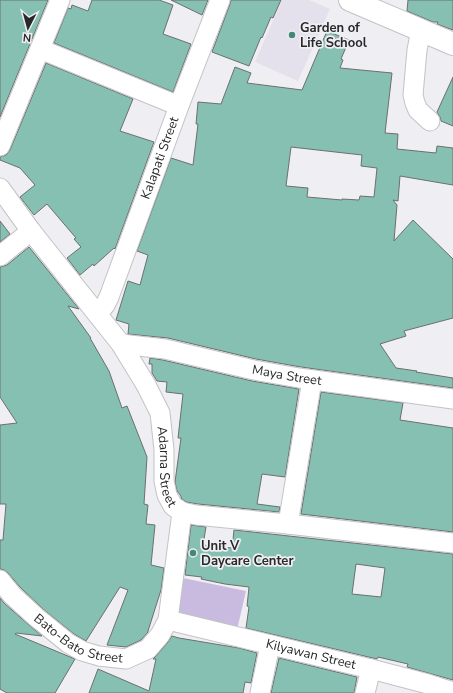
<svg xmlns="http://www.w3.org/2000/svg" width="453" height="693" viewBox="0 0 453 693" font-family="'Nunito Sans',sans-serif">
  <rect width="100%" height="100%" fill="#efeef2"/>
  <polygon fill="#e5e1ec" points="282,0 309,0 330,9 298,81 255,62"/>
  <polygon fill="#c8bbdf" points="178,577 246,591 236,634 169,620"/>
  <g fill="#86c0b3" stroke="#6b706e" fill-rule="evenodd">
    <polygon points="0,0 48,0 0,117"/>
    <polygon points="92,0 159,0 173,5 163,34 191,44 173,92 54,43 68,8 71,9 72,5 88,11"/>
    <polygon points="171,0 208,0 202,15"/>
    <polygon points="231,0 281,0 273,18 271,17 262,38 261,37 249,66 212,52 230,4"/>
    <polygon points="408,0 453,0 453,30 437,24 438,22 433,22 407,11"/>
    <path d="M327 31 349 40 341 59 343 60 340 68 392 73 385 133 398 134 397 149 436 153 437 146 453 148V185L400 176 398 201 393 200 397 205 394 241 413 220 453 259V318L404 331 406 336 380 344 396 368 417 371 416 372 453 378V388L301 367 256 359 168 338 128 334 129 324 116 320 128 281 140 285 148 255 137 251 171 158 193 165 198 124H196L198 102 221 104 235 67 251 73 247 83 302 90ZM291 147 362 155 361 166 377 168 374 197 360 196 359 200 342 199V200L307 197 308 188 286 186Z"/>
    <polygon points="46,63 133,99 120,131 154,142 115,249 114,248 94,266 93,264 80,275 67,258 81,247 74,239 76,238 47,204 34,215 20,197 35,185 20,168 0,160 0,157 6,155 10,150"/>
    <polygon points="453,77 453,126 441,121 440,117 437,112"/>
    <polygon points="0,221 10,234 0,242"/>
    <polygon points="29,247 79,309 68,306 91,338 90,338 109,371 122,408 127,406 147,457 144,504 148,505 146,524 155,525 151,565 164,568 161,590 148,631 148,632 141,640 126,647 107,645 128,590 120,587 86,641 74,634 43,609 20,587 8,573 4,570 0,569 0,540 3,540 6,504 0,504 0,425 17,423 0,397 0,267 7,265"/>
    <polygon points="150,358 163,360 252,381 299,389 285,477 262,474 257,504 280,507 279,512 198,504 186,502 181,498 181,496 177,491 175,482 181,438 178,438 183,394 166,392 167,382 157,381 152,373 152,364 149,364"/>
    <polygon points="321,392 403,403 400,420 453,428 453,532 301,514"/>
    <path d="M191 525 206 527 203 545 232 548 234 530 453 554V680L407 667 408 664 378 657 377 659 246 628 249 607 247 606 249 587 225 584 201 579 202 577 185 575ZM356 564 385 568 381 597 352 594Z"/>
    <polygon points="0,598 4,603 29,625 42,636 16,633 15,634 75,659 55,693 7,693 0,689"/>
    <polygon points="172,636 179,638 239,648 257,653 251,683 245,682 243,693 89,693 98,669 149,691 156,659 153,659 156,656 168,642"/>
    <polygon points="279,658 357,677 354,693 271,693"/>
  </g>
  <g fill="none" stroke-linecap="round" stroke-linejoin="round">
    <defs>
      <g id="minor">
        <polyline points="421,30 417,50 413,95 415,103 418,110 430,121"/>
        <polyline points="40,49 179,106"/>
        <polyline points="0,146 60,0"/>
        <path id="s1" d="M0 188 31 231 121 344 146 385 160 413 164 450V481L167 495 173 506 182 512 196 515 288 524 453 543"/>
        <polyline points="0,256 31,231"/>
        <path id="s2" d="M97 314 105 305 109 297 179 106 220 0"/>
        <path id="s3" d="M121 344 165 349 254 370 299 378 453 399"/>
        <polyline points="288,524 312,380"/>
        <path id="s4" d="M0 580 12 595 36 617 68 643 82 651 99 656 126 659 148 649 160 635 168 620 182 512"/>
        <path id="s5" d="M168 620 371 669 428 684 453 692"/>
        <polyline points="260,693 270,645"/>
        <polyline points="365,693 371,669"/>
      </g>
      <polyline id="major" points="350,0 453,44"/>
    </defs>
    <use href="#minor" stroke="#c3c2c6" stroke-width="21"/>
    <use href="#major" stroke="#c3c2c6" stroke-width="24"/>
    <use href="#minor" stroke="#fff" stroke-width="19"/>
    <use href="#major" stroke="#fff" stroke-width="22"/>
  </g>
  <g fill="#45887a" stroke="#efeef2" stroke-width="1.5">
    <circle cx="292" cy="35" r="4"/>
    <circle cx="193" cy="553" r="4"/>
  </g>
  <g text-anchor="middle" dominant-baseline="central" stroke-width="3.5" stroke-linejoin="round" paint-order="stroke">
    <g font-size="13" font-weight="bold" fill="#29292a" stroke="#efeef2" text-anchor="start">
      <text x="300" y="28">Garden of<tspan x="300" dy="15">Life School</tspan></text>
      <text x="201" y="546">Unit V<tspan x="201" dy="15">Daycare Center</tspan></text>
    </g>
    <g font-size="13" fill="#29292a" stroke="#efeef2">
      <text stroke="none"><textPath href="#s2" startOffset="169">Kalapati Street</textPath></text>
      <text stroke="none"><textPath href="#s3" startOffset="169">Maya Street</textPath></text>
      <text stroke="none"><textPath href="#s1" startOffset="331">Adarna Street</textPath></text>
      <text stroke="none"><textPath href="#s4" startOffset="101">Bato-Bato Street</textPath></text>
      <text stroke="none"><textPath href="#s5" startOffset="147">Kilyawan Street</textPath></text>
    </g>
  </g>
  <g transform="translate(28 28) rotate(186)" stroke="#efeef2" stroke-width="3" paint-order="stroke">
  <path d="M0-3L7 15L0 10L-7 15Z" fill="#29292a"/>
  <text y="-6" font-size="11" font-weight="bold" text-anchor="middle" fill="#29292a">N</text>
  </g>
</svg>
